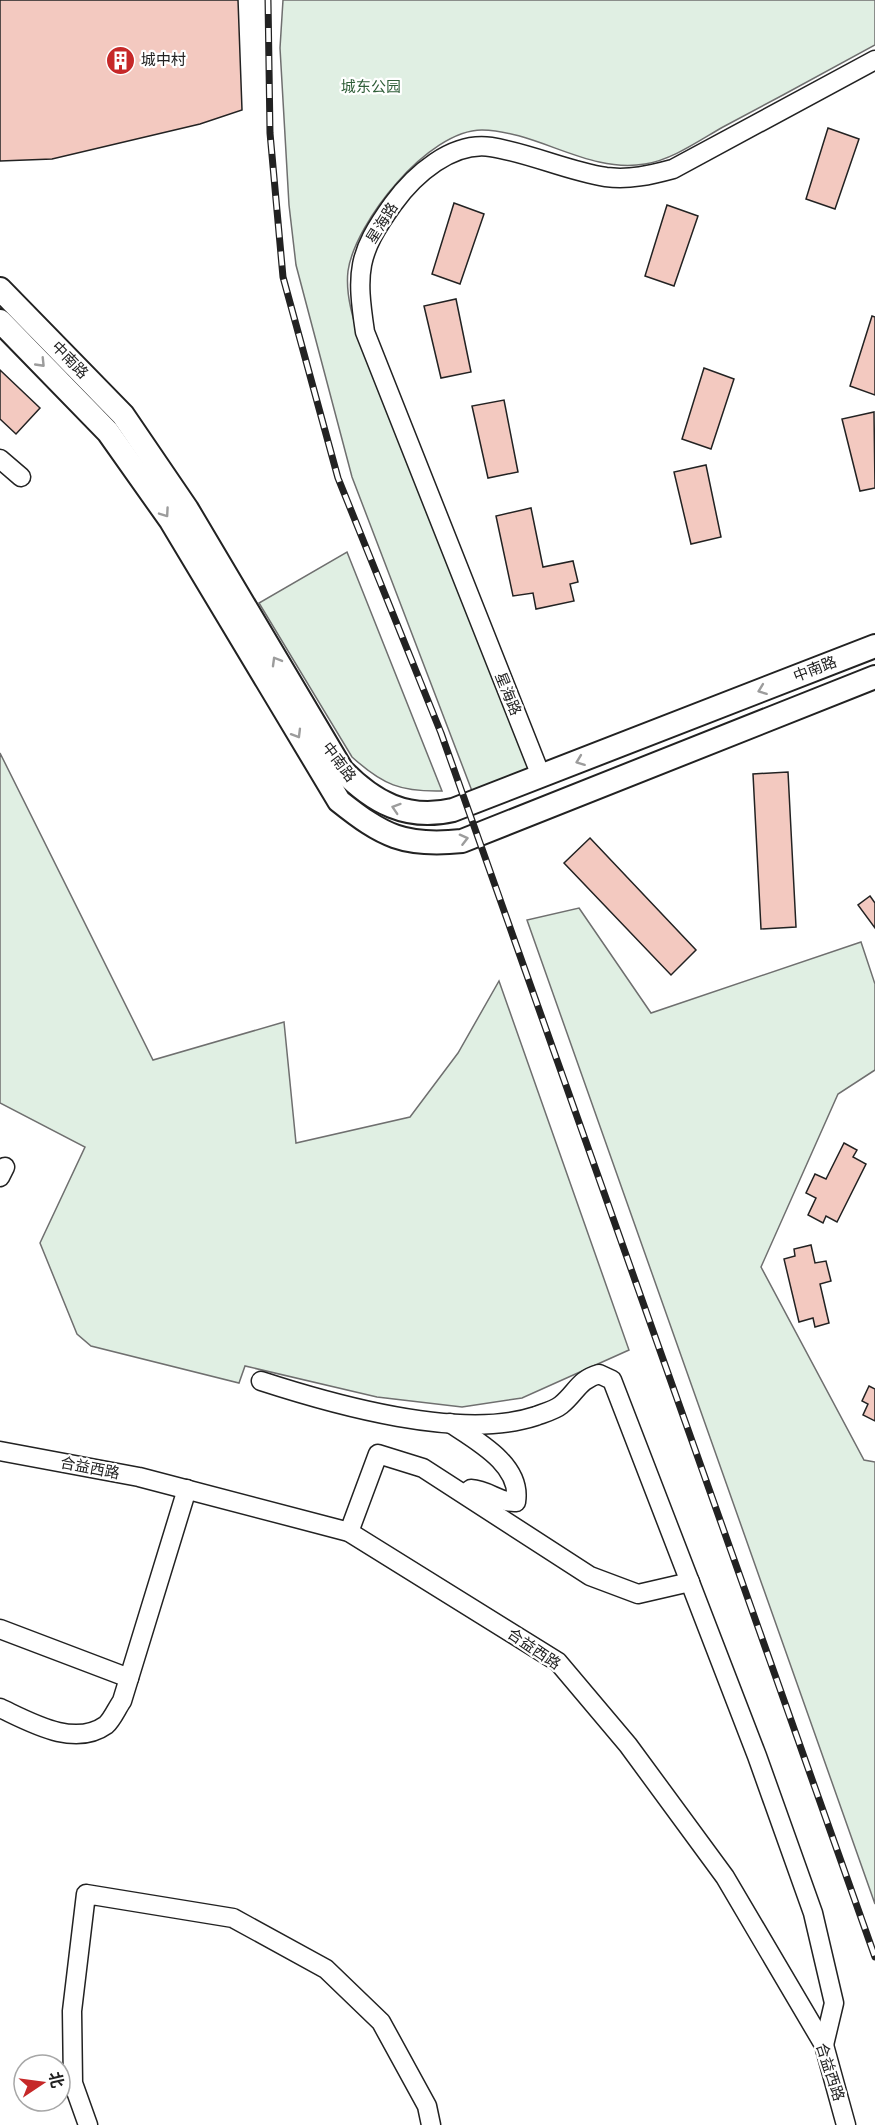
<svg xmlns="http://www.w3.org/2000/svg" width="875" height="2125" viewBox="0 0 875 2125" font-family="Rubik,'Noto Sans SC',sans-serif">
  <rect width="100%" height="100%" fill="#fff"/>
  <g fill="#e0efe3" stroke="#6f6f6f" stroke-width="1.5">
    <path d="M283 0H875V45C824 73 774 100 723 127 700 140 672 160 645 164 589 174 538 131 482 130 428 130 355 222 348 271 345 297 355 325 363 350L533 767 472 791 352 477 296 265 289 205 280 48Z"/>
    <path d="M347 552 442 791C401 792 383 785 352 757L259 603Z"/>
    <polygon points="0,753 153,1060 284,1022 296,1143 410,1117 458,1053 499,981 629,1350 522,1398 462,1407 377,1397 245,1366 239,1383 91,1346 77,1334 40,1243 85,1147 0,1103"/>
    <polygon points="579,908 651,1013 861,942 875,984 875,1070 838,1094 761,1267 864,1460 875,1462 875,1904 527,920"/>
  </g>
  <g fill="#f3c9c0" stroke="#222" stroke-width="1.5">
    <polygon points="0,0 238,0 242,110 200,124 52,159 0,161"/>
    <polygon points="828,128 859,139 835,209 806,199"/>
    <polygon points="454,203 484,214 460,284 432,274"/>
    <polygon points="667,205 698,216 674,286 645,276"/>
    <polygon points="456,299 471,372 441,378 424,306"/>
    <polygon points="872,316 875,317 875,395 850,386"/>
    <polygon points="704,368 734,379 711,449 682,439"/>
    <polygon points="0,370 40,408 16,434 0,419"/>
    <polygon points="504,400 518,472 488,478 472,406"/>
    <polygon points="874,412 875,488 860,491 842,419"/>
    <polygon points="706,465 721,537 691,544 674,472"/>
    <polygon points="531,508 543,567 573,561 578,582 570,584 574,601 536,609 533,593 513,596 496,516"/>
    <polygon points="788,772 796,927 761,929 753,774"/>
    <polygon points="590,838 696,950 671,975 564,863"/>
    <polygon points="870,896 875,903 875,928 858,905"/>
    <polygon points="844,1143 857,1150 853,1157 866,1164 837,1222 826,1216 823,1223 808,1215 816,1198 806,1193 815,1174 826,1179"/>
    <polygon points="811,1245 815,1263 826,1261 831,1281 820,1284 829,1323 815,1327 813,1318 799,1322 784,1259 795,1256 794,1249"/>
    <polygon points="869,1386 875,1389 875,1421 863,1415 868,1404 862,1401"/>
  </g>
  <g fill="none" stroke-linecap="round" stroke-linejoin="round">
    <defs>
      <g id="minor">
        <polyline points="0,459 21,477"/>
        <path d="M541 776 365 332C356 272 357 254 393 204 414 175 452 141 491 147 530 153 567 171 606 177 629 180 651 175 673 169L875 60"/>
        <polyline points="0,1177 5,1167"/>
        <path d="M261 1381C335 1405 461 1441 536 1416 544 1413 555 1410 561 1405 577 1392 578 1380 599 1374L612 1380 757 1756 813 1913 834 2003 824 2045"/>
        <path d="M450 1423C477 1441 522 1465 516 1502 499 1503 489 1490 471 1489L465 1494"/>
        <polyline points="0,1451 139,1477 349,1532 558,1662 628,1745 725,1877 824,2045 846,2125"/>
        <polyline points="349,1532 378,1454 423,1468 590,1576 638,1594 690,1582"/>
        <polyline points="0,1629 129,1678"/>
        <path d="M0 1708C30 1722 74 1748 106 1725 112 1720 117 1708 122 1701L187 1489"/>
        <polyline points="88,2125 73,2083 72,2011 86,1894 233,1918 326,1969 381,2022 427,2106 431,2125"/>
      </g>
      <g id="major">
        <path d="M0 289 123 415 187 509 342 770C373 802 407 821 453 810L875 646"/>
        <path d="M0 321 108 432 171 521 339 801C383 836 404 847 462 841L875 677"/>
      </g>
    </defs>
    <use href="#minor" stroke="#222" stroke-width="21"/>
    <use href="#major" stroke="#222" stroke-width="26"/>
    <use href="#minor" stroke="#fff" stroke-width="18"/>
    <use href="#major" stroke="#fff" stroke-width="22"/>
    <defs>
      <polyline id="rail" points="268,0 270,133 283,277 338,478 441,733 875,1957"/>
    </defs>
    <use href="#rail" stroke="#222" stroke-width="7"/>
    <use href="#rail" stroke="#fff" stroke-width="4.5" stroke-dasharray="14" stroke-linecap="butt"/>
  </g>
  <defs><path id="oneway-chevron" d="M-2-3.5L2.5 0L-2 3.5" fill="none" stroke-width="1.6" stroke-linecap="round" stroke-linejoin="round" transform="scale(1.5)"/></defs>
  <g stroke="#9c9c9c">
    <use href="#oneway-chevron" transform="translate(41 363) rotate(46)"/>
    <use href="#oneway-chevron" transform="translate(165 513) rotate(55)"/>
    <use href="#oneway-chevron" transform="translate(276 661) rotate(-120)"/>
    <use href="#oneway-chevron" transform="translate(762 690) rotate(159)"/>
    <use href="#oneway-chevron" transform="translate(297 734) rotate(59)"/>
    <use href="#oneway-chevron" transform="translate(580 761) rotate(159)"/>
    <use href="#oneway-chevron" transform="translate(396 808) rotate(-162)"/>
    <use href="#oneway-chevron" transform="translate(464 839) rotate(-14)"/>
  </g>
  <defs>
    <symbol id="building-disc" viewBox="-11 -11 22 22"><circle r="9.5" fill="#c62828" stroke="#fff"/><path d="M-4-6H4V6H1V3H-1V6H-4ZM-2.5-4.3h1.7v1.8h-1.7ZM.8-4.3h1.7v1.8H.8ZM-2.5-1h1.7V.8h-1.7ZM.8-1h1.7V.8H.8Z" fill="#fff"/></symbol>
  </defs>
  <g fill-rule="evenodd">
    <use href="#building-disc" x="104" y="44" width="33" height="33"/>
  </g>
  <g text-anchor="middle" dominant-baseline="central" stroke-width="4.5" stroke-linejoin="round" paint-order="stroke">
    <g font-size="15" fill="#222" stroke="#fff" text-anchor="start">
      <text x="141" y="60">城中村</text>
    </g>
    <g font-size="15" fill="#2f5e38" stroke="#fff">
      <text x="371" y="87">城东公园</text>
    </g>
    <g font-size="15" fill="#222" stroke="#fff">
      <text transform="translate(382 223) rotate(-58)">星海路</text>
      <text transform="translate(70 360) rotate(46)">中南路</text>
      <text transform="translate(815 669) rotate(-21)">中南路</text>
      <text transform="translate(508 694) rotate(68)">星海路</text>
      <text transform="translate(339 762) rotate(53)">中南路</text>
      <text transform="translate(90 1468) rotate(11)">合益西路</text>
      <text transform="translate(534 1649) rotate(34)">合益西路</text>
      <text transform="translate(830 2072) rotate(72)">合益西路</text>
    </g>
  </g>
  <g transform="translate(42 2083) rotate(77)"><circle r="28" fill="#ffffff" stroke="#a7a7a7" stroke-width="1.5"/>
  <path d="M0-4.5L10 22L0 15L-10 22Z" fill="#c62828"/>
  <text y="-9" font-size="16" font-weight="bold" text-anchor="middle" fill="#222222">北</text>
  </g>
</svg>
